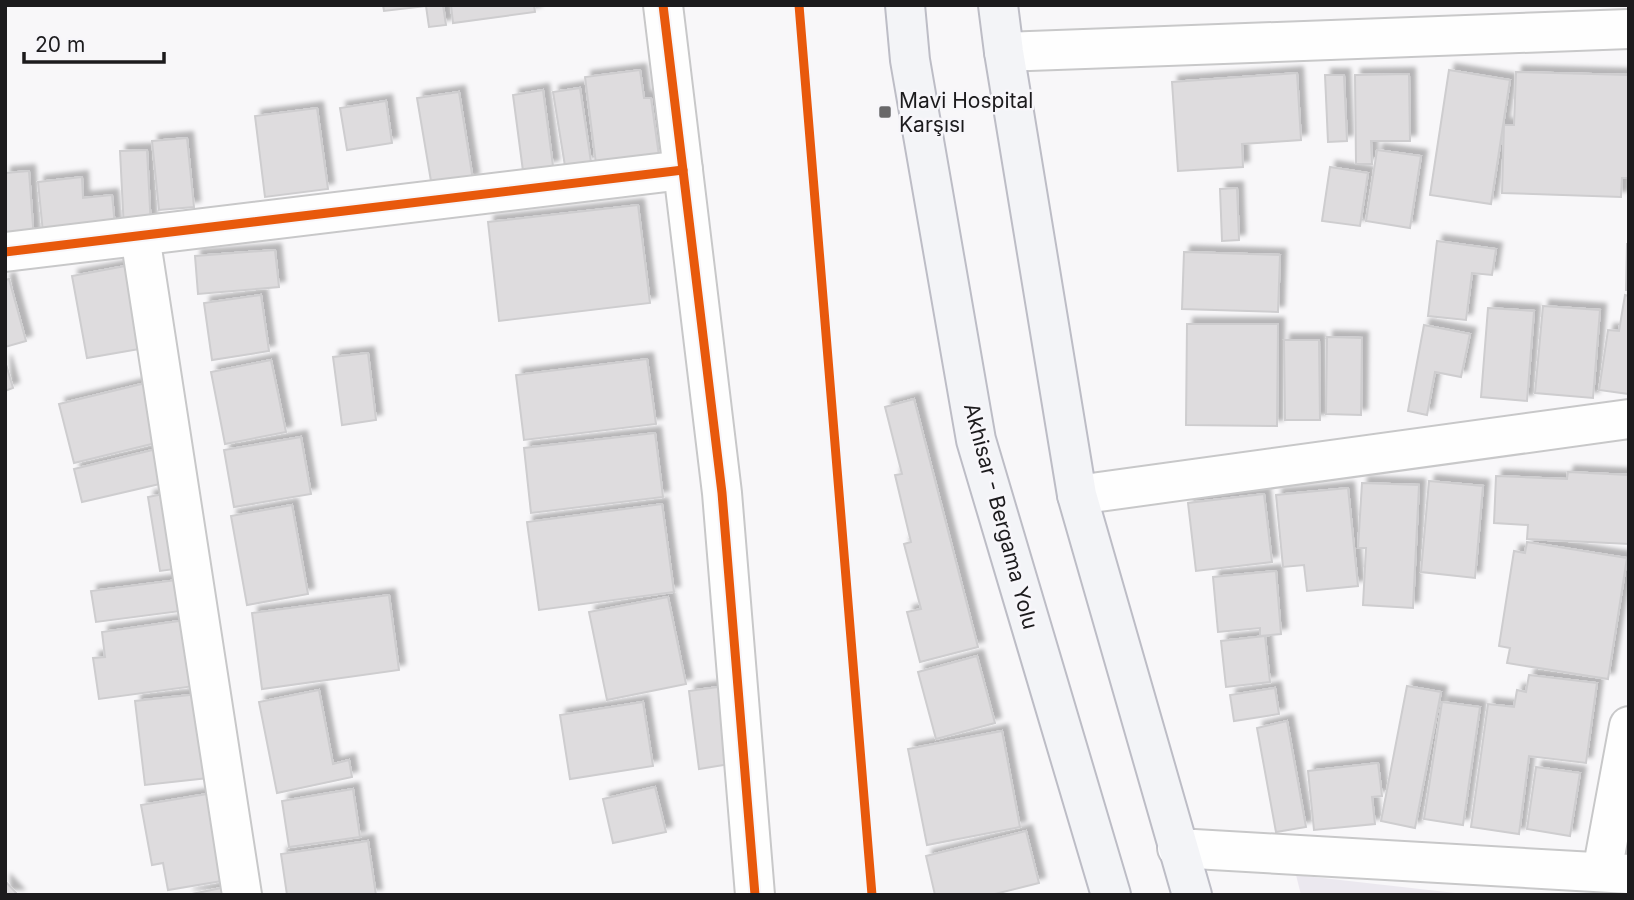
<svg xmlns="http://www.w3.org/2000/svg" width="1634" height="900" viewBox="0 0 1634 900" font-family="Inter,sans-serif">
  <defs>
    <filter id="shadow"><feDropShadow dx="6" dy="-6" stdDeviation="2" flood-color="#0004"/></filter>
  </defs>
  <rect width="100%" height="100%" fill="#f8f7f9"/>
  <polygon fill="#ebe8ef" points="1296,875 1473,895 1301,895"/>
  <g fill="#dedcde" stroke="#cecdcf" stroke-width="2" filter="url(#shadow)">
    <polygon points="383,5 443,5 446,25 429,27 426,6 384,11"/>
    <polygon points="451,5 534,5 535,12 453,23"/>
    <polygon points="640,70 644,98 651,98 659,156 596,164 585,77"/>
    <polygon points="1449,70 1510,80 1491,204 1430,195"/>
    <polygon points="1516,72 1629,75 1629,178 1622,178 1621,197 1502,193 1504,125 1514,125"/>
    <polygon points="1297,73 1301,140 1242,144 1243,167 1178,171 1172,82"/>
    <polygon points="1409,74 1410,141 1371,141 1372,164 1356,164 1355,75"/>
    <polygon points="1325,75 1344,75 1347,141 1328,142"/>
    <polygon points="580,88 591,162 565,166 553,92"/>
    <polygon points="543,90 553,166 523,171 513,95"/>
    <polygon points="459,92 473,180 432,187 417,98"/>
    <polygon points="386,101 392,143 347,150 340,108"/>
    <polygon points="317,108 328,189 265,197 255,116"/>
    <polygon points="187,138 194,207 159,210 152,141"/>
    <polygon points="147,150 151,228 124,230 120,151"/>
    <polygon points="1377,150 1421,156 1410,228 1366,221"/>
    <polygon points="1330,167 1368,173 1360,226 1322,221"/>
    <polygon points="29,171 34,240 5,242 5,173"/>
    <polygon points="82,177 83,198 112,195 115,226 43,233 38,182"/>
    <polygon points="1237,188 1239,240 1222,241 1220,189"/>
    <polygon points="638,205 650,303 499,321 488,222"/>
    <polygon points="1437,241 1496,249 1492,275 1472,273 1466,320 1428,316"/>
    <polygon points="1627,244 1629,244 1629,290 1626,290"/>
    <polygon points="275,250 279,287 198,294 195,256"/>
    <polygon points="1184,252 1280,255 1278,312 1182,309"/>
    <polygon points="136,264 151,347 87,358 72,276"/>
    <polygon points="9,279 26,341 5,347 5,280"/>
    <polygon points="261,295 269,351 212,360 204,303"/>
    <polygon points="1625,295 1629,296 1629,394 1599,390 1608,330 1619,331"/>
    <polygon points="1543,306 1600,310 1593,398 1535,393"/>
    <polygon points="1488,308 1534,311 1527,401 1481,397"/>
    <polygon points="1187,324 1278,324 1277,426 1186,425"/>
    <polygon points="1424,325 1470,334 1461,377 1435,372 1427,415 1408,411"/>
    <polygon points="1327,337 1362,338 1361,415 1326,414"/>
    <polygon points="1284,340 1319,340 1320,420 1285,420"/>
    <polygon points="368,353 376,420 342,425 333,357"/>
    <polygon points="647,359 656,424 524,440 516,375"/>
    <polygon points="271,360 286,432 225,444 211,372"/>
    <polygon points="5,361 13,388 5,391"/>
    <polygon points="154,381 168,440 74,463 59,404"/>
    <polygon points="914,399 978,647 920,662 907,612 921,609 904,544 911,542 895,475 902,474 885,407"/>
    <polygon points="655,433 663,497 531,513 524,448"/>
    <polygon points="301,437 311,494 234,507 224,450"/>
    <polygon points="169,446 177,480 82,502 74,469"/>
    <polygon points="1568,472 1629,475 1629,544 1527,539 1528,525 1494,523 1496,476 1567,479"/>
    <polygon points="1429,481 1483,486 1475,578 1421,572"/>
    <polygon points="1362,483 1419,485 1413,608 1363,605 1366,548 1358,548"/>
    <polygon points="1348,488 1358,586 1307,591 1304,565 1283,567 1276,495"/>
    <polygon points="179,491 190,567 160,571 148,497"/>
    <polygon points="1264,494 1272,562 1196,571 1188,503"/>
    <polygon points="662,504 674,592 539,610 527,522"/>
    <polygon points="292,505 308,594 247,605 231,516"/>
    <polygon points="1527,542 1627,558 1608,679 1507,663 1510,648 1499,646 1514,551 1525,553"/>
    <polygon points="1276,571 1281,634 1260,636 1260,628 1218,632 1213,577"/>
    <polygon points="192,578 196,609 96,622 91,591"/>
    <polygon points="389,595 399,670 262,689 252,613"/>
    <polygon points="668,597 686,684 607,700 589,612"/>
    <polygon points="193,619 202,685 99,699 93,658 105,657 102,632"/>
    <polygon points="1265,636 1270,682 1226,687 1221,641"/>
    <polygon points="977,656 995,723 936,739 918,672"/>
    <polygon points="1529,675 1597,683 1586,763 1529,756 1519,834 1471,827 1488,704 1514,707 1517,690 1526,692"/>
    <polygon points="732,685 742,762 699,769 689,691"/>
    <polygon points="1407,686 1441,692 1415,828 1381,821"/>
    <polygon points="1275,688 1279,714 1234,721 1230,695"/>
    <polygon points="319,690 333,764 349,760 352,777 277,793 259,702"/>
    <polygon points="208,693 217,777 145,785 135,701"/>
    <polygon points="643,702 653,766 570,779 560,715"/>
    <polygon points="1442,702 1480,707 1463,825 1424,819"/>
    <polygon points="1287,721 1306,827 1276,832 1257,728"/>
    <polygon points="1002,731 1020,827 927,845 908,749"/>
    <polygon points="1378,763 1382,796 1372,797 1375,824 1314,830 1308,771"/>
    <polygon points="1536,767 1580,773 1570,836 1527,829"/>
    <polygon points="655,787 666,832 613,843 603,799"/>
    <polygon points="353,789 360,837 289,847 282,801"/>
    <polygon points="219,792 234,879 168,890 163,863 152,865 141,805"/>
    <polygon points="1026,831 1039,883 991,895 935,895 926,856"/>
    <polygon points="368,841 376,895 287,895 281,854"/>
    <polygon points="5,881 18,895 5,895"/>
    <polygon points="231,886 233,895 187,895"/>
  </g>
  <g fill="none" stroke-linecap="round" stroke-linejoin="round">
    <defs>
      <g id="minor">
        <polyline points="663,5 722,493 755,895"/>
        <polyline points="1004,52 1629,29"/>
        <polyline points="140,236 242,895"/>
        <polyline points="5,252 683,170"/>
        <polyline points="1077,495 1629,419"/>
        <polyline points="1177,848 1629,874"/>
        <polyline points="1602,872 1629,726"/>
      </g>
      <g id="major">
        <polyline points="905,5 910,60 976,440 1111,895"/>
        <polyline points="998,5 1004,52 1077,495 1192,895"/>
      </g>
    </defs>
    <use href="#minor" stroke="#c8c8c9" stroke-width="42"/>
    <use href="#major" stroke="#bdbdc6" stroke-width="42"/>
    <use href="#minor" stroke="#fefefe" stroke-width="38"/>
    <use href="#major" stroke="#f3f4f7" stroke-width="38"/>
    <defs>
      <g id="cycleway">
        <polyline points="663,5 722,493 755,895"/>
        <polyline points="799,5 872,895"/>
        <polyline points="5,252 683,170"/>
      </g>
    </defs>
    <use href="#cycleway" stroke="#f7f6fa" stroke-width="13"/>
    <use href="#cycleway" stroke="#e8590c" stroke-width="9"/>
  </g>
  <rect fill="#69686a" stroke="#f7f6fa" stroke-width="2.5" x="878" y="105" width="14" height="14" rx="3.5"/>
  <g text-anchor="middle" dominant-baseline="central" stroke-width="5" stroke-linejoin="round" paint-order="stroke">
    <g font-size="21" fill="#1c1b1d" stroke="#f7f6fa" text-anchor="start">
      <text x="899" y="100">Mavi Hospital<tspan x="899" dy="24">Karşısı</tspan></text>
    </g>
    <g font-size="21" fill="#1c1b1d" stroke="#f7f6fa">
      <text transform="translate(1001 516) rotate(75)">Akhisar - Bergama Yolu</text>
    </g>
  </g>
  <rect width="1634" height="900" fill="none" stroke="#1c1b1d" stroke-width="14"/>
  <path d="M24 52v10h140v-10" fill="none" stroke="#1c1b1d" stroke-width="3.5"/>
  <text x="35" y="52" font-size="21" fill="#1c1b1d" stroke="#f7f6fa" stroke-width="5" paint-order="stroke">20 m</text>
</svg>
